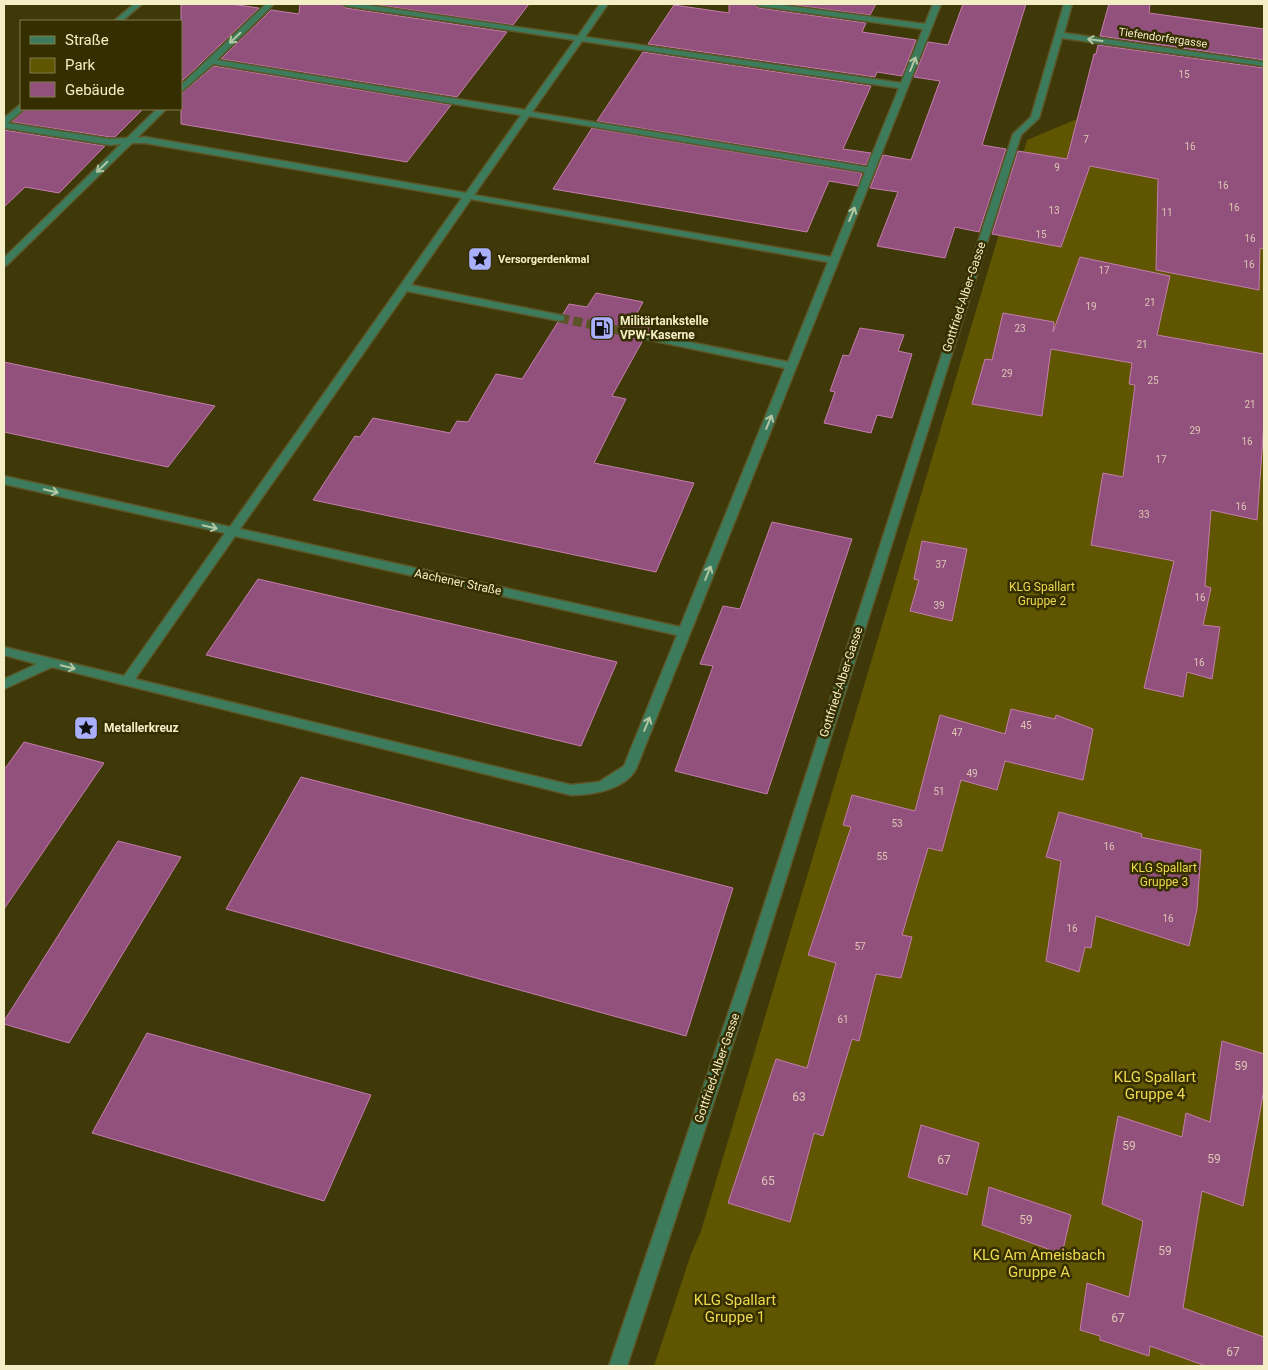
<svg xmlns="http://www.w3.org/2000/svg" width="1268" height="1370" viewBox="0 0 1268 1370" font-family="Roboto,sans-serif">
  <rect width="100%" height="100%" fill="#3f390a"/>
  <polygon fill="#605500" points="1077,119 1264,147 1264,1366 654,1366 691,1254 701,1231 1027,140"/>
  <g fill="#92507d" stroke="#c47dac">
    <polygon points="181,4 231,4 259,8 181,82"/>
    <polygon points="300,4 340,4 346,8 507,32 457,97 221,59 271,10 299,14"/>
    <polygon points="371,4 529,4 513,25"/>
    <polygon points="729,4 753,4 759,8 866,23 862,32 916,40 902,76 877,72 875,77 648,44 674,5 729,13"/>
    <polygon points="786,4 876,4 870,15"/>
    <polygon points="963,4 1026,4 982,145 1006,149 979,232 955,227 945,258 877,246 898,192 870,188 883,155 911,160 940,81 914,77 928,42 948,45"/>
    <polygon points="1109,4 1150,4 1149,13 1264,29 1264,60 1100,36"/>
    <polygon points="1098,45 1264,68 1264,249 1260,248 1259,290 1156,270 1158,179 1090,166 1061,247 992,234 1018,151 1067,159 1094,54 1096,54"/>
    <polygon points="643,52 871,86 843,149 871,153 866,165 597,121"/>
    <polygon points="214,66 451,105 407,162 181,124 181,94"/>
    <polygon points="26,109 143,109 115,137 110,137 12,122"/>
    <polygon points="592,128 862,173 858,186 829,181 807,232 553,189"/>
    <polygon points="4,130 105,146 59,193 25,187 4,207"/>
    <polygon points="1080,257 1170,276 1157,335 1264,354 1264,423 1257,520 1211,510 1205,586 1211,588 1203,625 1220,627 1212,679 1187,672 1183,697 1144,688 1174,561 1091,545 1103,473 1123,477 1135,385 1129,384 1132,363 1051,349 1042,416 972,404 985,359 992,360 1003,313 1054,322 1053,332"/>
    <polygon points="596,293 643,302 635,317 654,320 648,332 644,331 638,335 643,340 612,396 626,399 594,463 694,483 656,572 313,500 355,436 360,437 373,418 450,433 457,421 468,422 496,374 522,379 558,322 565,321 565,315 563,314 569,304 587,307"/>
    <polygon points="860,328 904,335 898,351 912,354 892,418 877,415 871,433 824,423 835,392 830,391 843,355 849,356"/>
    <polygon points="4,362 215,406 168,467 4,432"/>
    <polygon points="772,522 852,539 767,794 675,771 713,666 700,664 723,606 740,609"/>
    <polygon points="922,541 967,549 952,621 910,611 919,580 914,579"/>
    <polygon points="258,579 617,662 581,746 206,655"/>
    <polygon points="1011,709 1055,719 1056,715 1093,729 1083,780 1005,761 997,790 961,780 942,851 928,848 902,935 912,937 901,978 876,974 859,1041 852,1039 823,1136 814,1133 790,1222 728,1203 776,1059 807,1068 836,963 808,955 851,827 843,825 852,795 915,811 940,715 1005,734"/>
    <polygon points="24,742 104,763 4,909 4,770"/>
    <polygon points="301,777 733,888 686,1036 226,909"/>
    <polygon points="1059,812 1142,834 1141,837 1201,850 1197,909 1189,946 1096,916 1091,948 1085,947 1079,972 1046,961 1061,861 1046,857"/>
    <polygon points="118,841 181,857 69,1043 4,1024 4,1021"/>
    <polygon points="147,1033 371,1095 324,1201 92,1133"/>
    <polygon points="1222,1041 1264,1054 1264,1089 1243,1206 1202,1191 1183,1308 1264,1337 1264,1366 1206,1366 1150,1346 1149,1356 1100,1340 1100,1336 1080,1330 1087,1283 1129,1297 1143,1221 1102,1204 1118,1116 1182,1137 1186,1113 1210,1122"/>
    <polygon points="921,1125 979,1143 967,1195 908,1177"/>
    <polygon points="989,1187 1071,1215 1062,1254 982,1225"/>
  </g>
  <g fill="none" stroke-linecap="round" stroke-linejoin="round">
    <polyline stroke="#5a5426" stroke-width="9" stroke-dasharray="9 4.5" stroke-linecap="butt" points="560,318 645,336"/>
    <defs>
      <g id="minor">
        <polygon points="134,4 142,4 122,21 114,21"/>
        <path d="M266 4H274L217 60 525 110 575 40 346 6 342 4H360L578 36 600 4H608L585 37 901 83 923 29 759 6 755 4H774L925 24 933 4H941L636 769C624 790 592 795 571 795L52 667 4 689V679L37 664 4 655V647L124 676 225 533 4 484V476L230 527 462 198 145 143H132L7 265 4 266V258L121 144 110 145 4 128V118L21 104V109H24L8 123 110 139 127 138 157 109H166L137 138 145 137 466 193 521 115 213 64 181 92V85ZM582 41 899 88 867 167 532 112ZM529 116 865 172 831 257 474 195ZM471 199 828 262 788 362 645 333 640 336 645 339 785 368 680 627 240 529 407 291 560 321 564 320V316L560 315 411 285ZM235 536 677 635 624 766 599 782 571 785 135 679Z"/>
        <polygon points="1064,4 1072,4 1064,33 1264,62 1264,66 1062,38 1039,118 1021,135 762,955 627,1366 609,1366 748,955 1013,134 1031,117"/>
      </g>
    </defs>
    <use href="#minor" stroke="#5c5628" stroke-width="3"/>
    <use href="#minor" fill="#3c7c5d" fill-rule="evenodd"/>
  </g>
  <defs><path id="oneway-shaft" d="M-6 0H5M1.5-3L5.5 0L1.5 3" fill="none" stroke-width="1.6" stroke-linecap="round" stroke-linejoin="round" transform="scale(1.25)"/></defs>
  <g stroke="#b4c6a1">
    <use href="#oneway-shaft" transform="translate(235 38) rotate(136)"/>
    <use href="#oneway-shaft" transform="translate(1095 40) rotate(-172)"/>
    <use href="#oneway-shaft" transform="translate(913 64) rotate(-68)"/>
    <use href="#oneway-shaft" transform="translate(102 167) rotate(136)"/>
    <use href="#oneway-shaft" transform="translate(852 214) rotate(-68)"/>
    <use href="#oneway-shaft" transform="translate(769 422) rotate(-68)"/>
    <use href="#oneway-shaft" transform="translate(51 491) rotate(13)"/>
    <use href="#oneway-shaft" transform="translate(210 527) rotate(13)"/>
    <use href="#oneway-shaft" transform="translate(708 573) rotate(-68)"/>
    <use href="#oneway-shaft" transform="translate(68 667) rotate(14)"/>
    <use href="#oneway-shaft" transform="translate(647 724) rotate(-68)"/>
  </g>
  <defs>
    <symbol id="sight-square" viewBox="-11 -11 22 22"><rect x="-9" y="-9" width="18" height="18" rx="4" fill="#aaaffb" stroke="#352e00"/><path d="M0-6L1.8-2.2L6-1.7L2.9 1.2L3.7 5.4L0 3.3L-3.7 5.4L-2.9 1.2L-6-1.7L-1.8-2.2Z" fill="#111"/></symbol>
    <symbol id="fuel-square" viewBox="-11 -11 22 22"><rect x="-9" y="-9" width="18" height="18" rx="4" fill="#aaaffb" stroke="#352e00"/><path d="M-5.5-6h7V0h2V4h1.3V-2.5L3-4.5l.8-.8L6-3V5H2.5V1h-1V6h-7ZM-4.2-4.7v3.2H.2V-4.7Z" fill="#111"/></symbol>
  </defs>
  <g fill-rule="evenodd">
    <use href="#sight-square" x="466" y="245" width="28" height="28"/>
    <use href="#fuel-square" x="588" y="314" width="28" height="28"/>
    <use href="#sight-square" x="72" y="714" width="28" height="28"/>
  </g>
  <g text-anchor="middle" dominant-baseline="central" stroke-width="5" stroke-linejoin="round" paint-order="stroke">
    <g font-size="10" fill="#dcc6b4">
      <text x="1184" y="74">15</text>
      <text x="1086" y="139">7</text>
      <text x="1190" y="146">16</text>
      <text x="1057" y="167">9</text>
      <text x="1223" y="185">16</text>
      <text x="1234" y="207">16</text>
      <text x="1054" y="210">13</text>
      <text x="1167" y="212">11</text>
      <text x="1041" y="234">15</text>
      <text x="1250" y="238">16</text>
      <text x="1249" y="264">16</text>
      <text x="1104" y="270">17</text>
      <text x="1150" y="302">21</text>
      <text x="1091" y="306">19</text>
      <text x="1020" y="328">23</text>
      <text x="1142" y="344">21</text>
      <text x="1007" y="373">29</text>
      <text x="1153" y="380">25</text>
      <text x="1250" y="404">21</text>
      <text x="1195" y="430">29</text>
      <text x="1247" y="441">16</text>
      <text x="1161" y="459">17</text>
      <text x="1241" y="506">16</text>
      <text x="1144" y="514">33</text>
      <text x="941" y="564">37</text>
      <text x="1200" y="597">16</text>
      <text x="939" y="605">39</text>
      <text x="1199" y="662">16</text>
      <text x="1026" y="725">45</text>
      <text x="957" y="732">47</text>
      <text x="972" y="773">49</text>
      <text x="939" y="791">51</text>
      <text x="897" y="823">53</text>
      <text x="1109" y="846">16</text>
      <text x="882" y="856">55</text>
      <text x="1168" y="918">16</text>
      <text x="1072" y="928">16</text>
      <text x="860" y="946">57</text>
      <text x="843" y="1019">61</text>
    </g>
    <g font-size="11" fill="#f4eec6" stroke="#352e00">
      <text transform="translate(1163 38) rotate(8)">Tiefendorfergasse</text>
    </g>
    <g font-size="11" font-weight="bold" fill="#f4eec6" stroke="#352e00" text-anchor="start">
      <text x="498" y="259">Versorgerdenkmal</text>
    </g>
    <g font-size="12" fill="#f4eec6" stroke="#352e00">
      <text transform="translate(964 297) rotate(-72)">Gottfried-Alber-Gasse</text>
      <text transform="translate(458 582) rotate(12)">Aachener Straße</text>
      <text transform="translate(841 682) rotate(-72)">Gottfried-Alber-Gasse</text>
      <text transform="translate(717 1068) rotate(-71)">Gottfried-Alber-Gasse</text>
    </g>
    <g font-size="12" font-weight="bold" fill="#f4eec6" stroke="#352e00" text-anchor="start">
      <text x="620" y="321">Militärtankstelle<tspan x="620" dy="14">VPW-Kaserne</tspan></text>
      <text x="104" y="728">Metallerkreuz</text>
    </g>
    <g font-size="12" fill="#edd94f" stroke="#352e00">
      <text x="1042" y="587">KLG Spallart<tspan x="1042" dy="14">Gruppe 2</tspan></text>
      <text x="1164" y="868">KLG Spallart<tspan x="1164" dy="14">Gruppe 3</tspan></text>
    </g>
    <g font-size="12" fill="#dcc6b4">
      <text x="1241" y="1066">59</text>
      <text x="799" y="1097">63</text>
      <text x="1129" y="1146">59</text>
      <text x="1214" y="1159">59</text>
      <text x="944" y="1160">67</text>
      <text x="768" y="1181">65</text>
      <text x="1026" y="1220">59</text>
      <text x="1165" y="1251">59</text>
      <text x="1118" y="1318">67</text>
      <text x="1233" y="1352">67</text>
    </g>
    <g font-size="15" fill="#edd94f" stroke="#352e00">
      <text x="1155" y="1077">KLG Spallart<tspan x="1155" dy="17">Gruppe 4</tspan></text>
      <text x="1039" y="1255">KLG Am Ameisbach<tspan x="1039" dy="17">Gruppe A</tspan></text>
      <text x="735" y="1300">KLG Spallart<tspan x="735" dy="17">Gruppe 1</tspan></text>
    </g>
  </g>
  <rect width="1268" height="1370" fill="none" stroke="#f4eec6" stroke-width="10"/>
  <rect x="20" y="20" width="162" height="90" fill="#352e00" stroke="#817b4f"/>
  <rect x="30" y="36" width="25" height="8" fill="#3c7c5d" stroke="#817b4f"/>
  <text x="65" y="45" font-size="15" fill="#f4eec6">Straße</text>
  <rect x="30" y="58" width="25" height="15" fill="#605500" stroke="#817b4f"/>
  <text x="65" y="70" font-size="15" fill="#f4eec6">Park</text>
  <rect x="30" y="82" width="25" height="15" fill="#92507d" stroke="#817b4f"/>
  <text x="65" y="95" font-size="15" fill="#f4eec6">Gebäude</text>
</svg>
